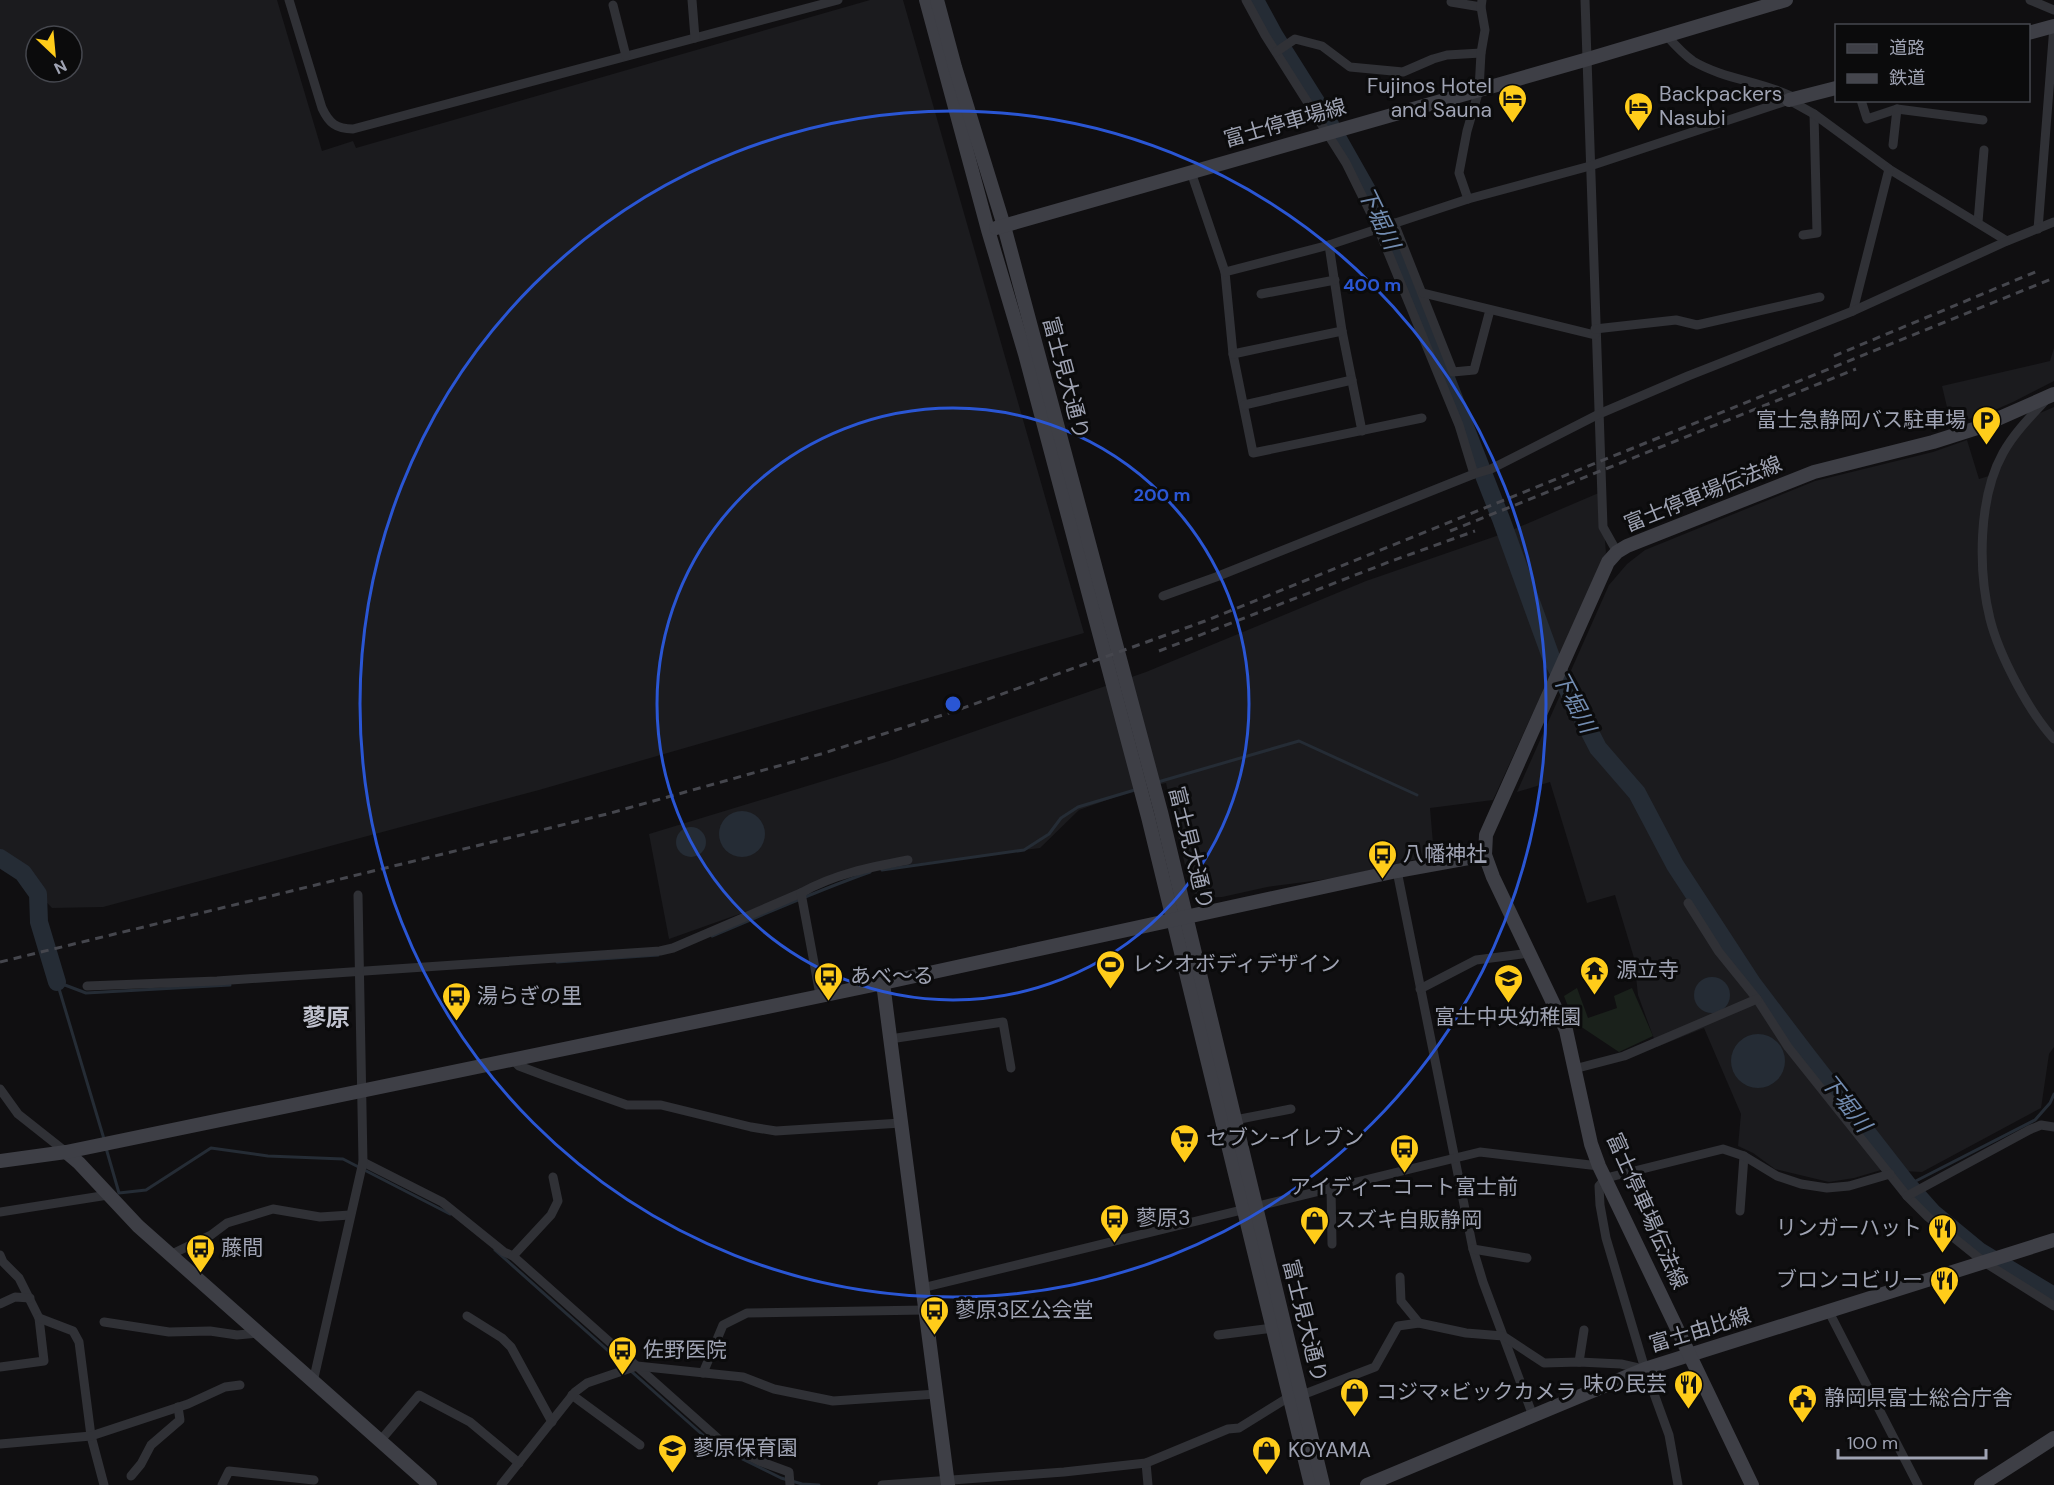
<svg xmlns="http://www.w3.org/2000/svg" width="2054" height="1485" viewBox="0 0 2054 1485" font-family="'DM Sans','Noto Sans JP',sans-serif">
  <rect width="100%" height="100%" fill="#100f11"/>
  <g fill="#1b1b1e" fill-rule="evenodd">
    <path d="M0 0H277L322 151 353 141 356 148 870 0H903L1084 633 539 790 103 907 52 908 13 867 0 858ZM36 36H72V72H36Z"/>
    <polygon points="2054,348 2054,381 2013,402 1983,415 1951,424 1942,386 2050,361"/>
    <polygon points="2054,407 2054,1047 2049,1054 2041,1108 1922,1172 1881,1170 1854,1178 1829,1182 1775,1169 1753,1153 1738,1146 1741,1114 1704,1028 1657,1047 1638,995 1634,958 1615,895 1587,903 1550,782 1517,792 1609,585 1627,564 1645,550 1815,481 1933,452 1967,440 1979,479 1992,475 2026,419"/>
    <polygon points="1601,492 1606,553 1493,800 1430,808 1434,855 1336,878 1267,887 1222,897 1201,898 1191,891 1166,783 1135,790 1079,810 1040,848 860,871 669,939 649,834 889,761 1146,672 1366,581 1505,533"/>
  </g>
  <polygon fill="#1a211b" points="1577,988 1588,1018 1617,1008 1614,996 1632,988 1653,1036 1619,1052 1574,1022 1564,996"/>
  <g fill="#252c35">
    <circle cx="742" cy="834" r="23"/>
    <circle cx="691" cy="842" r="15"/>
    <circle cx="1712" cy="995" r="18"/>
    <circle cx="1758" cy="1061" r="27"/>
  </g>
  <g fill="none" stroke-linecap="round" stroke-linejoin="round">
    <g stroke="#252c35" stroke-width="3">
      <polyline points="1158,782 1299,741 1417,795"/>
      <polyline points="882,870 1024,850 1049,834 1061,818 1078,807 1138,789"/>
      <path d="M712 936C765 914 816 891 870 872"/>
      <polyline points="557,962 658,955"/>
      <polyline points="57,982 86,993 230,985"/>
      <polyline points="57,982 104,1139"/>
      <polyline points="106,1148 119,1193 146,1190 211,1148 268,1156 343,1159 450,1214"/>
      <polyline points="1908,1185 2035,1120 2050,1103 2054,1094"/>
      <polyline points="495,1250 714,1445 781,1478 802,1484 819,1485"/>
    </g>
    <g stroke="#252c35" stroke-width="18">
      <polyline points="1255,0 1274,35 1325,116 1385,222 1501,519 1551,657 1598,748 1637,793 1675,865 1752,983 1806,1054 1908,1185 1933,1213 1979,1251 2054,1296"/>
      <polyline points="0,858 23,873 38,894 39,922 57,982"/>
    </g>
    <g stroke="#303136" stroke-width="9">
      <path d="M289 0 322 108C329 123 336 129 353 129L838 0"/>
      <polyline points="692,0 695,38"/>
      <polyline points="1246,0 1265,35 1346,163 1378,228 1459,425 1474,474"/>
      <polyline points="1585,0 1603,527 1617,552"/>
      <polyline points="2030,0 2054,10"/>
      <polyline points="1451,2 1481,7"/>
      <polyline points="613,5 626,56"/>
      <path d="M1666 35C1674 44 1683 54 1693 61 1725 80 1763 81 1795 98"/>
      <polyline points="1276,52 1295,39 1322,46 1350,67 1403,72 1433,59 1447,55 1481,53"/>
      <polyline points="1861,100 1867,119 1897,109 1983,120"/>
      <polyline points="1893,145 1897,109"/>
      <polyline points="1191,172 1225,272 1233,354 1253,453 1422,418"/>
      <polyline points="1468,199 1459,173 1467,131 1479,90 1481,53 1485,30 1481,7 1482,0"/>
      <polyline points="1978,222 1984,150"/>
      <polyline points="1394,223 1453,372 1474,370 1490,310"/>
      <polyline points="2038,229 2054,26"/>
      <polyline points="1803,235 1817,233 1814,114"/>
      <polyline points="1329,245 1342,331 1362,431"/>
      <polyline points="1225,272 1329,245 1468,199 1590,166 1789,100 1814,114 1889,169 2007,241"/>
      <polyline points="1423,293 1595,335"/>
      <polyline points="1261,294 1335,280"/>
      <polyline points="1853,311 1889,169"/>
      <polyline points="1595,329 1676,320 1697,325 1820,297"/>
      <polyline points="1233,354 1342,331"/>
      <path d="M2046 400C2031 416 2014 433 2003 453 1978 498 1978 570 1990 619 1999 655 2029 712 2054 739"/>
      <polyline points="1244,405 1352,380"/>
      <polyline points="1163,596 1216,577 1474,474 1491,469 1599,414 1688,376 1853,311 2007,241 2054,222"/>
      <polyline points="1397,871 1473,1249 1483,1282 1533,1416"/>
      <polyline points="1688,903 1719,952 1757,999 1788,1047 1907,1196 1928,1217 1984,1262 2054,1306"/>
      <polyline points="87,986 217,981 660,951 673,948 801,893"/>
      <polyline points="1420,989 1476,960 1530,953"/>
      <path d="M820 995 801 893C834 874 871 867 908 860"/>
      <polyline points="890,1039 1003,1022 1011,1068"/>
      <polyline points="513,1060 519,1066 551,1078 627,1105 661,1105 751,1127 776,1131 901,1123"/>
      <polyline points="1574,1069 1624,1056 1757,999"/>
      <polyline points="0,1089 18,1114 66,1152"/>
      <polyline points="1235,1120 1291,1109"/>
      <polyline points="363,1162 442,1202 504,1252 513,1256"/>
      <polyline points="553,1177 558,1201 551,1215 513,1256 722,1442 759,1461 789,1472 790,1485"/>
      <polyline points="1331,1187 1332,1244"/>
      <polyline points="1907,1196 2029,1130 2041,1125 2054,1127"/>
      <polyline points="1740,1211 1744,1156"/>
      <polyline points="0,1212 108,1195"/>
      <polyline points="1473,1249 1527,1258"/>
      <polyline points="0,1255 3,1262 19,1278 39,1318 44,1361 0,1367"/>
      <polyline points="170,1255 211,1235 227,1223 273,1209 320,1217 350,1215"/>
      <polyline points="1400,1277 1401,1301 1419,1323"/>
      <polyline points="922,1288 1480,1152 1599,1166"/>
      <polyline points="0,1304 15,1297 30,1298"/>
      <polyline points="1829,1312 1918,1485"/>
      <polyline points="467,1316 502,1338 511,1347 552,1422"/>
      <polyline points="39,1318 73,1331 79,1342 91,1436 104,1485"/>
      <polyline points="104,1322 169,1332 210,1331 237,1335 258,1333"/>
      <polyline points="1218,1335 1273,1328"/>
      <polyline points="1579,1362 1584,1330"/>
      <polyline points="703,1373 723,1325 747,1313 925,1310"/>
      <polyline points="313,1382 363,1162 358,895"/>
      <polyline points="572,1395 640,1445"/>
      <polyline points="1302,1395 1375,1367 1398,1326 1419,1323 1466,1333 1503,1336 1544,1363 1579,1362 1621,1364 1643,1369"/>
      <polyline points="380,1441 419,1395 470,1422 519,1463"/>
      <polyline points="0,1444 91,1436 188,1404 225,1387 240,1385"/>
      <polyline points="1146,1463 1148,1485"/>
      <polyline points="131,1476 141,1464 151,1445 180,1420 178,1407"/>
      <polyline points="222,1485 229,1471 314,1480"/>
      <polyline points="501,1485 575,1392 587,1383 637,1366 743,1377 774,1389 833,1401 937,1394"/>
      <polyline points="882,1485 1064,1472 1146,1463 1228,1429 1239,1428 1289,1397"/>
      <polyline points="1678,1485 1669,1435 1645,1369 1606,1238 1600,1205 1599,1186 1606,1178 1723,1149 1744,1156 1777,1176 1801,1184 1827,1188 1849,1186 1890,1174"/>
    </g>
    <g stroke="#3e3f46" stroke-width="14">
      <polyline points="926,0 988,230 1025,354 1148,817 1311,1485"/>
      <polyline points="937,0 955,67 1004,226 1161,812 1323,1485"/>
      <polyline points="2028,33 2054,26"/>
      <polyline points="1789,100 1836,88"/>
      <polyline points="996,228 1588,59 1786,0"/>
      <polyline points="883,983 948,1485"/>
      <polyline points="66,1152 79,1163 138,1226 430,1485"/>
      <polyline points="0,1161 66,1152 883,983 1397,871 1485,855"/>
      <polyline points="1367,1485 1645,1369 2054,1240"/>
      <polyline points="1752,1485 1599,1166 1591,1144 1566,1030 1493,877 1485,855 1486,835 1608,562 1617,552 1627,546 1814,472 1933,442 1977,428 2054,394"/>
      <polyline points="1981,1485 2054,1438"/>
    </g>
    <g stroke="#45464d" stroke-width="3" stroke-dasharray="8 6" stroke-linecap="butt">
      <polyline points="1834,356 2040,270"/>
      <polyline points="1450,531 1856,369"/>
      <polyline points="1159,651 1389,562 1475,531"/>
      <polyline points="0,962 607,814 821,754 952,712 1205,621 2054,278"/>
    </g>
  </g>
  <g fill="none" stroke="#2a56d4" stroke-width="3">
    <circle cx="953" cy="704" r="296"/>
    <circle cx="953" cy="704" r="593"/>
  </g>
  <defs>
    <symbol id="hotel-pin" viewBox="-11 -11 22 30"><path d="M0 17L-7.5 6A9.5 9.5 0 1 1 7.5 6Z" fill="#ffcc1a" stroke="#0b0b0c"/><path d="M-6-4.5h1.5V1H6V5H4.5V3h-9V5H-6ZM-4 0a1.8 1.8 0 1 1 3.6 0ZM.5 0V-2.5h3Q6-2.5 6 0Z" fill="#111"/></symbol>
    <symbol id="parking-pin" viewBox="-11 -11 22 30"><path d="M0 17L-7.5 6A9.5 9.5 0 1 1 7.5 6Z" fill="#ffcc1a" stroke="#0b0b0c"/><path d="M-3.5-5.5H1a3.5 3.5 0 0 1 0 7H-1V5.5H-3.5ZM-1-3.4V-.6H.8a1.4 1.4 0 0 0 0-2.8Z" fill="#111"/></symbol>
    <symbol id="bus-pin" viewBox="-11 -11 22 30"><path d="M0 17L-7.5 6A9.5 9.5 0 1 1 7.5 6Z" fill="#ffcc1a" stroke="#0b0b0c"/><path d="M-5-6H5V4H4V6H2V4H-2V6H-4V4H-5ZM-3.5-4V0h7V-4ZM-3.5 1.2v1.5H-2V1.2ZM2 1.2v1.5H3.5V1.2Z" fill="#111"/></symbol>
    <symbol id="stadium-pin" viewBox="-11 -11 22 30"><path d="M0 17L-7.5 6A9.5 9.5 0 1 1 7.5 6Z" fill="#ffcc1a" stroke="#0b0b0c"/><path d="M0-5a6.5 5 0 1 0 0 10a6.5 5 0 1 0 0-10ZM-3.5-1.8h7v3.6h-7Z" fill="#111"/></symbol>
    <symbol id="temple-pin" viewBox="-11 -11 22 30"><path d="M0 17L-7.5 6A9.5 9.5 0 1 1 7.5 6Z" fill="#ffcc1a" stroke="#0b0b0c"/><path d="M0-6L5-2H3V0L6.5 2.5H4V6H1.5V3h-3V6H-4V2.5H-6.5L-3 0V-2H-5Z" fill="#111"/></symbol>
    <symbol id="school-pin" viewBox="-11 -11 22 30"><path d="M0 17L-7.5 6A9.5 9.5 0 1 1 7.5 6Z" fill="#ffcc1a" stroke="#0b0b0c"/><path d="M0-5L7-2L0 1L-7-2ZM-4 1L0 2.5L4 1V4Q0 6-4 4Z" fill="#111"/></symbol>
    <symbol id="supermarket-pin" viewBox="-11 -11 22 30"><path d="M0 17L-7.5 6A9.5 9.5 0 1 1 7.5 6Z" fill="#ffcc1a" stroke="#0b0b0c"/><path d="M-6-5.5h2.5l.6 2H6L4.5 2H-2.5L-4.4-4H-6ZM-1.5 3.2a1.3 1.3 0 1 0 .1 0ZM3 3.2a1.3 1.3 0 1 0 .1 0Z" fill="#111"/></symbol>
    <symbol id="shop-pin" viewBox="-11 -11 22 30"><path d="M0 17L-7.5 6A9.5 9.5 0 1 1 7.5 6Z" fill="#ffcc1a" stroke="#0b0b0c"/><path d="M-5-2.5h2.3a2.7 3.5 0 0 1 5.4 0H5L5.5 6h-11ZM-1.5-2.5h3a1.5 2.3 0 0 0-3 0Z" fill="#111"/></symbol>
    <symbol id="restaurant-pin" viewBox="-11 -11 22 30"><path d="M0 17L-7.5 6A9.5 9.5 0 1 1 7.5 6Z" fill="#ffcc1a" stroke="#0b0b0c"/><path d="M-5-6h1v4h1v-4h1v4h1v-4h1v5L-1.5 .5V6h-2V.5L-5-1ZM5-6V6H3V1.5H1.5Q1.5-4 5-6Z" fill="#111"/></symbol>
    <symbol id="civic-pin" viewBox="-11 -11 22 30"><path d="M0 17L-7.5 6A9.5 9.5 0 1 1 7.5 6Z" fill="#ffcc1a" stroke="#0b0b0c"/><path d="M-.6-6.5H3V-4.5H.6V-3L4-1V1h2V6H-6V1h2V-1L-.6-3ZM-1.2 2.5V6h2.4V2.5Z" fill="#111"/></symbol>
  </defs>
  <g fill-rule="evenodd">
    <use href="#hotel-pin" x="1496" y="82" width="33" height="45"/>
    <use href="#hotel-pin" x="1622" y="90" width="33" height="45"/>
    <use href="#parking-pin" x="1970" y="404" width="33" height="45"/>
    <use href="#bus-pin" x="1366" y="838" width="33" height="45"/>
    <use href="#stadium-pin" x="1094" y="948" width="33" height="45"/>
    <use href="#temple-pin" x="1578" y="954" width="33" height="45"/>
    <use href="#bus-pin" x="812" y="960" width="33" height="45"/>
    <use href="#school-pin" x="1492" y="962" width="33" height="45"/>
    <use href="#bus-pin" x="440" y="980" width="33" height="45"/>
    <use href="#supermarket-pin" x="1168" y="1122" width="33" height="45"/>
    <use href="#bus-pin" x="1388" y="1132" width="33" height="45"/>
    <use href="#bus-pin" x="1098" y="1202" width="33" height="45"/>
    <use href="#shop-pin" x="1298" y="1204" width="33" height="45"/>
    <use href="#restaurant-pin" x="1926" y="1212" width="33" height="45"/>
    <use href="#bus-pin" x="184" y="1232" width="33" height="45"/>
    <use href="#restaurant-pin" x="1928" y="1264" width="33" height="45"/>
    <use href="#bus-pin" x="918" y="1294" width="33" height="45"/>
    <use href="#bus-pin" x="606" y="1334" width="33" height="45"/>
    <use href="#restaurant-pin" x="1672" y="1368" width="33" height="45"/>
    <use href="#shop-pin" x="1338" y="1376" width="33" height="45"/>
    <use href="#civic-pin" x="1786" y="1382" width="33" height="45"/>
    <use href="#school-pin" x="656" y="1432" width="33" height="45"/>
    <use href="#shop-pin" x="1250" y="1434" width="33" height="45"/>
  </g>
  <g text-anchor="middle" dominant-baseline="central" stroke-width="6" stroke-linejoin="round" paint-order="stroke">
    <g font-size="21" fill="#9fa3b3" stroke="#0b0b0c" text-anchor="start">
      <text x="1492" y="86" text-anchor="end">Fujinos Hotel<tspan x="1492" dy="24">and Sauna</tspan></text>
      <text x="1659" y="94">Backpackers<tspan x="1659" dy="24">Nasubi</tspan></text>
      <text x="1966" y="420" text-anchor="end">富士急静岡バス駐車場</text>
      <text x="1403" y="854">八幡神社</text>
      <text x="1132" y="964">レシオボディデザイン</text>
      <text x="1616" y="970">源立寺</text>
      <text x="850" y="976">あべ〜る</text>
      <text x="477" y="996">湯らぎの里</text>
      <text x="1508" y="1017" text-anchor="middle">富士中央幼稚園</text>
      <text x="1206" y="1138">セブン-イレブン</text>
      <text x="1404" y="1187" text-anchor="middle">アイディーコート富士前</text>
      <text x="1136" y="1218">蓼原3</text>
      <text x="1335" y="1220">スズキ自販静岡</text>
      <text x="1922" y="1228" text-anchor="end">リンガーハット</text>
      <text x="221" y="1248">藤間</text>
      <text x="1923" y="1280" text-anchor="end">ブロンコビリー</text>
      <text x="955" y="1310">蓼原3区公会堂</text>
      <text x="643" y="1350">佐野医院</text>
      <text x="1667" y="1384" text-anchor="end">味の民芸</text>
      <text x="1376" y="1392">コジマ×ビックカメラ</text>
      <text x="1824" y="1398">静岡県富士総合庁舎</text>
      <text x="693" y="1448">蓼原保育園</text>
      <text x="1288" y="1450">KOYAMA</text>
    </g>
    <g font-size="21" fill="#9fa3b3" stroke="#0b0b0c">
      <text transform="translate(1285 123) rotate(-16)">富士停車場線</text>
      <text transform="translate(1066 378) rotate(75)">富士見大通り</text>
      <text transform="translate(1703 494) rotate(-22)">富士停車場伝法線</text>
      <text transform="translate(1191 848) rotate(76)">富士見大通り</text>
      <text transform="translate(1647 1211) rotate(66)">富士停車場伝法線</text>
      <text transform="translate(1305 1321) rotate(76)">富士見大通り</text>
      <text transform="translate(1700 1330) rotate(-17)">富士由比線</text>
    </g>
    <g font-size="22" font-style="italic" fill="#738db2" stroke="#0b0b0c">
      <text transform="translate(1379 218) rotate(64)">下堀川</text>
      <text transform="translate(1574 702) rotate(62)">下堀川</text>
      <text transform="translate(1846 1103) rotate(52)">下堀川</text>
    </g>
    <g font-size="24" font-weight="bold" fill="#c1c3cf" stroke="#0b0b0c">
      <text x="326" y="1017">蓼原</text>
    </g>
  </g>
  <circle cx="953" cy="704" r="9" fill="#2a56d4" stroke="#0b0b0c" stroke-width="3"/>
  <g font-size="18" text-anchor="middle" font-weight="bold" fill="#2a56d4" stroke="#0b0b0c" stroke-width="6" stroke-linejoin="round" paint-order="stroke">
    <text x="1372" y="291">400 m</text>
    <text x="1162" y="501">200 m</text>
  </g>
  <rect x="1835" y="24" width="195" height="78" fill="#0b0b0c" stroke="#46484f" stroke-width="1.5"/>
  <rect x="1847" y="44" width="30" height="9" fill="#3e3f46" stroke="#46484f" stroke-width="1.5"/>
  <text x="1889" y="54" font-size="18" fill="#9fa3b3">道路</text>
  <rect x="1847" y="74" width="30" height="9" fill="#45464d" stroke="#46484f" stroke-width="1.5"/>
  <text x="1889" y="84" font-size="18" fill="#9fa3b3">鉄道</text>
  <g transform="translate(54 54) rotate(154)"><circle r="28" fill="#0b0b0c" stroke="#46484f" stroke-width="1.5"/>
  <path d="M0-4.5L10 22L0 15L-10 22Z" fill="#ffcc1a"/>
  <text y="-9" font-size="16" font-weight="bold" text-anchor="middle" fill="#9fa3b3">N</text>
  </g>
  <path d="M1838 1449v9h148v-9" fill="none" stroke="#9fa3b3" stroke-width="3"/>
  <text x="1847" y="1449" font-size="18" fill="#9fa3b3" stroke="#0b0b0c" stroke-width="4.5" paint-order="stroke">100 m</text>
</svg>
